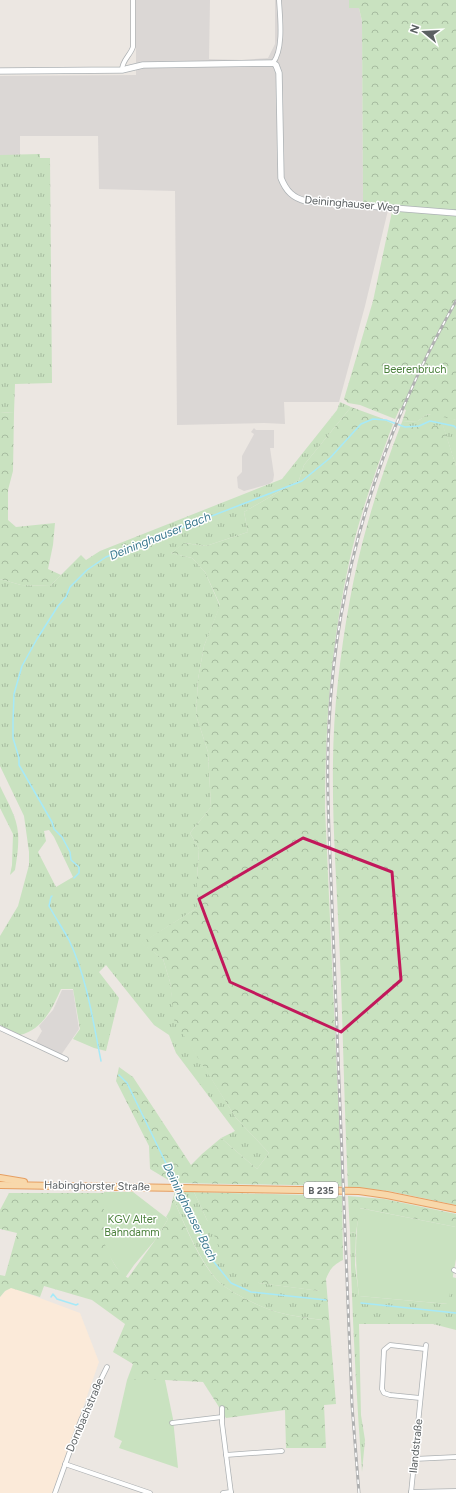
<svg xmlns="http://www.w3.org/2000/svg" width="456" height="1493" viewBox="0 0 456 1493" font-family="Figtree,sans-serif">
  <defs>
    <pattern id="grass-tufts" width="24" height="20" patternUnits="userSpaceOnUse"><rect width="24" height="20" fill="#c9e2c0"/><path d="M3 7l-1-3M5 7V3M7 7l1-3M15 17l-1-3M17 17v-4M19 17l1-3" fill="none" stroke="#a6bb9f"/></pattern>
    <pattern id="forest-crowns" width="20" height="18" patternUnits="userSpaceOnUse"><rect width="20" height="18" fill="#c9e2c0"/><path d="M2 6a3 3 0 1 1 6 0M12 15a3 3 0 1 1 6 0" fill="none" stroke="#a6bb9f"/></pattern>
  </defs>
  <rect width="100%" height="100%" fill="#ece7e2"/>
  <polygon fill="#fbead9" points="8,1288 13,1288 80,1313 99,1362 53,1493 0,1493 0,1297"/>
  <g fill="#dbd7d5">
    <polygon points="136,0 210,0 209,59 243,60 268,58 275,44 275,0 357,0 362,21 363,202 389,206 365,306 339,402 284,402 285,424 264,423 177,425 175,191 99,189 98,136 20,136 20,155 0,155 0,76 136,75"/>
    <polygon points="254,428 256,430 274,430 274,448 270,448 274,475 273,481 269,484 244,491 238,488 237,477 242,472 242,456 253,436 254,434 251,432"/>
    <polygon points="62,990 73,990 79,1029 61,1055 35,1043 42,1031 39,1026 53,1010"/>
  </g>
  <g fill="url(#grass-tufts)" fill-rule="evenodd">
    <polygon points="40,154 40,158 50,158 52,383 15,384 14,413 0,412 0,155"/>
    <path d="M340 402 351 407 304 465 299 480 244 512 248 532 206 546 185 543 171 553 192 558 205 572 220 606 204 646 198 679 196 715 208 752 211 807 190 833 199 849 197 878V908L142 943 163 959 170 982 175 1020 236 1118 269 1153 257 1169 221 1138 235 1131 176 1053 169 1035 154 1025 106 965 99 972 119 998 106 1051 94 1048 73 1039 80 1029 73 989H61C52 1009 43 1029 20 1035L0 1025V936L18 906 29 865V852L24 816 0 766V579L21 585 50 586 81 555 86 560 100 551 282 479 337 410ZM49 830 54 837 73 877 56 887 38 852 46 841 44 831Z"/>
    <polygon points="436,413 456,420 456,466 443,426 400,427 402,422 418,421 426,415"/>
    <path d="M0 786C7 801 17 817 18 833 19 845 17 858 15 870L10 875 12 865 13 834 0 808Z"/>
    <path d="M175 1192H194L207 1220 259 1283 321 1291 323 1320C308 1318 292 1316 277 1312 262 1308 229 1292 218 1281 200 1262 184 1223 173 1198Z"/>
    <path d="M356 1232 355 1265 359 1296 447 1304 452 1277 456 1278V1330L433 1324H359L361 1415 365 1440 362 1472C356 1392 352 1312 350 1233Z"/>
  </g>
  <g fill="url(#forest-crowns)">
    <polygon points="349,0 456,0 456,420 430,414 426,415 418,421 402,422 406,410 400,408 395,419 360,405 348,403 344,399 373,301 393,207 363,202 362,21 359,8 349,8"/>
    <path d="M351 407 381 418 393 424C376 470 359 516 349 563 331 644 325 725 325 808L342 1186 180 1183 170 1181 150 1169 149 1146 116 1081 119 1067 133 1077 191 1165 202 1154 221 1138 257 1169 269 1153 236 1118 174 1020 170 982 163 959 141 943 197 908V878L199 849 190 833 211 807 208 752 196 715 198 679 204 646 220 605 205 572 192 558 171 553 184 543 206 546 248 532 244 512 299 480 304 465Z"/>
    <polygon points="0,412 14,413 13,471 8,490 8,520 16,527 55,523 53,545 48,569 61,575 50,586 21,585 0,579"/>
    <path d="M443 425 456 466V1205L389 1191 348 1187C344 1103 343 1019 339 936 335 851 328 766 338 681 344 628 353 574 368 522 377 490 388 458 400 427Z"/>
    <path d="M194 1192 342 1196 343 1260C333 1265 330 1269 326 1279L336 1404 324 1405 326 1448H286L285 1410 226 1418 203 1382 165 1380H127L133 1364 113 1352 125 1324 92 1300 44 1286 40 1297 11 1288 5 1291 0 1297V1275L5 1276 17 1233 0 1229V1210L9 1193H106C104 1222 101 1261 128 1278L156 1239 168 1219 166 1217 170 1210 173 1198C184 1223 199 1262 218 1281 229 1292 262 1308 277 1312 292 1316 307 1318 322 1320L320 1291 259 1283 247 1278 233 1268 219 1246Z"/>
    <polygon points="348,1196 384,1199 456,1214 456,1227 360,1208 356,1232 350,1233"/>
  </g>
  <g fill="#c9e2c0">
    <path d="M104 1192H133L168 1219 156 1239 134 1265 125 1278C118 1272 105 1250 104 1240 103 1224 104 1208 104 1192Z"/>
    <path d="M359 1208 456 1227V1259L448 1304 359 1296C355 1264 355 1240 359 1208Z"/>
    <polygon points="127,1380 165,1380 173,1419 178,1468 119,1448 122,1441 114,1437"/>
  </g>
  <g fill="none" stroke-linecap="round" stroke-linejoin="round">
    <g stroke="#a6e9f8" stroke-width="1.5">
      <polyline points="74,878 79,873 79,867 71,860 70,852 62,837 54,829 52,822 19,765 19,758 13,738 13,722 14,694 22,666 37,639 58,606 66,597 70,587 87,570 106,557 302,481 330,458 361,424 373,419 386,420 405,427 419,426 430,421 454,426 456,428"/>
      <path d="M52 896 51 897 49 906C55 917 63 929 69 940 87 978 93 1021 101 1061"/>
      <polyline points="119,1075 127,1083 177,1186"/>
      <polyline points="179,1189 214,1262 231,1283 251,1292 326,1300"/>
      <polyline points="51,1297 53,1294 57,1299 76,1305 78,1304"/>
      <polyline points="361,1303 456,1313"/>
    </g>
    <defs>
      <g id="street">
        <path d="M273 63C284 49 280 17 279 0"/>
        <path d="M122 70C122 60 130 56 133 47V0"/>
        <polyline points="0,1028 66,1059"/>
        <polyline points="454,1270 456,1271"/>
        <polyline points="420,1398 390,1395 384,1393 382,1389 384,1350 390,1345 425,1349"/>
        <polyline points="222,1408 222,1423 231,1493"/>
        <polyline points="172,1423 222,1417"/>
        <polyline points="226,1455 282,1451"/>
        <polyline points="414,1459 456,1457"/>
        <polyline points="65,1464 150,1493"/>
        <polyline points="411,1492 456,1491"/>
        <polyline points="55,1493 81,1420 107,1367"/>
        <polyline points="223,1493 231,1492"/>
        <polyline points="411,1493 426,1345"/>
      </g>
      <path id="secondary" d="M0 71 122 70 143 65 273 63 276 65 279 73 281 178C286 191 293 198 306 201L456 213"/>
      <g id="primary">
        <polyline points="0,1178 24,1182"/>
        <polyline points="0,1185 359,1191 387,1195 456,1209"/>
      </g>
    </defs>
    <use href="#street" stroke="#aeb2b4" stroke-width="5.5"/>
    <use href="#secondary" stroke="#adb2b5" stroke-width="7"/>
    <use href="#primary" stroke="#e69f62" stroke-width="8"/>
    <use href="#street" stroke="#fff" stroke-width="4"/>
    <use href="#secondary" stroke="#fff" stroke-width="5.5"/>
    <use href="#primary" stroke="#f8d8ab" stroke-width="6"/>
    <defs>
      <path id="rail" d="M359 1493 352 1405 331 880C329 828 326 777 329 725 336 574 382 432 456 301"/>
    </defs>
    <use href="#rail" stroke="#afb0b0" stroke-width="3"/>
    <use href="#rail" stroke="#fff" stroke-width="1.5" stroke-dasharray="4.5" stroke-linecap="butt"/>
  </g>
  <path fill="none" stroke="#c2185b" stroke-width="3" stroke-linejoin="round" d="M303 838 392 872 401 980 341 1032 230 982 199 899Z"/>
  <g text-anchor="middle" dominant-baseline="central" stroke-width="3" stroke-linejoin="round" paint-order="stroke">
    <rect fill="#fff" stroke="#8c9091" stroke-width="1" x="304" y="1182" width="34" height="16" rx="3"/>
    <g font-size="10" font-weight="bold" fill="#5b6062">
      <text x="321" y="1190">B 235</text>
    </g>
    <g font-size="11" fill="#5b6062" stroke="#fff">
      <text transform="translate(352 204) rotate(5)">Deininghauser Weg</text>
      <text transform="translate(97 1186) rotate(1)">Habinghorster Straße</text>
      <text transform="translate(85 1415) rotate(-67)">Dornbachstraße</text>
      <text transform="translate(416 1446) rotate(-84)">Ilandstraße</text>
    </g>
    <g font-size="11" fill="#4a803b" stroke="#fff">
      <text x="415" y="369">Beerenbruch</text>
      <text x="132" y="1219">KGV Alter<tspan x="132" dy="13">Bahndamm</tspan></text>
    </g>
    <g font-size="12" font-style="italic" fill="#3c7a8f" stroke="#fff">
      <text transform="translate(160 536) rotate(-22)">Deininghauser Bach</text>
      <text transform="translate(190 1212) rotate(64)">Deininghauser Bach</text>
    </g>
  </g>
  <g transform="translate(424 32) rotate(288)" stroke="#ffffff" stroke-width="3" paint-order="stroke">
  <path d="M0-3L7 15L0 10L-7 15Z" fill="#5b6062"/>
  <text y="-6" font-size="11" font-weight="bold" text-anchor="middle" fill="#5b6062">N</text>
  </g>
</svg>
